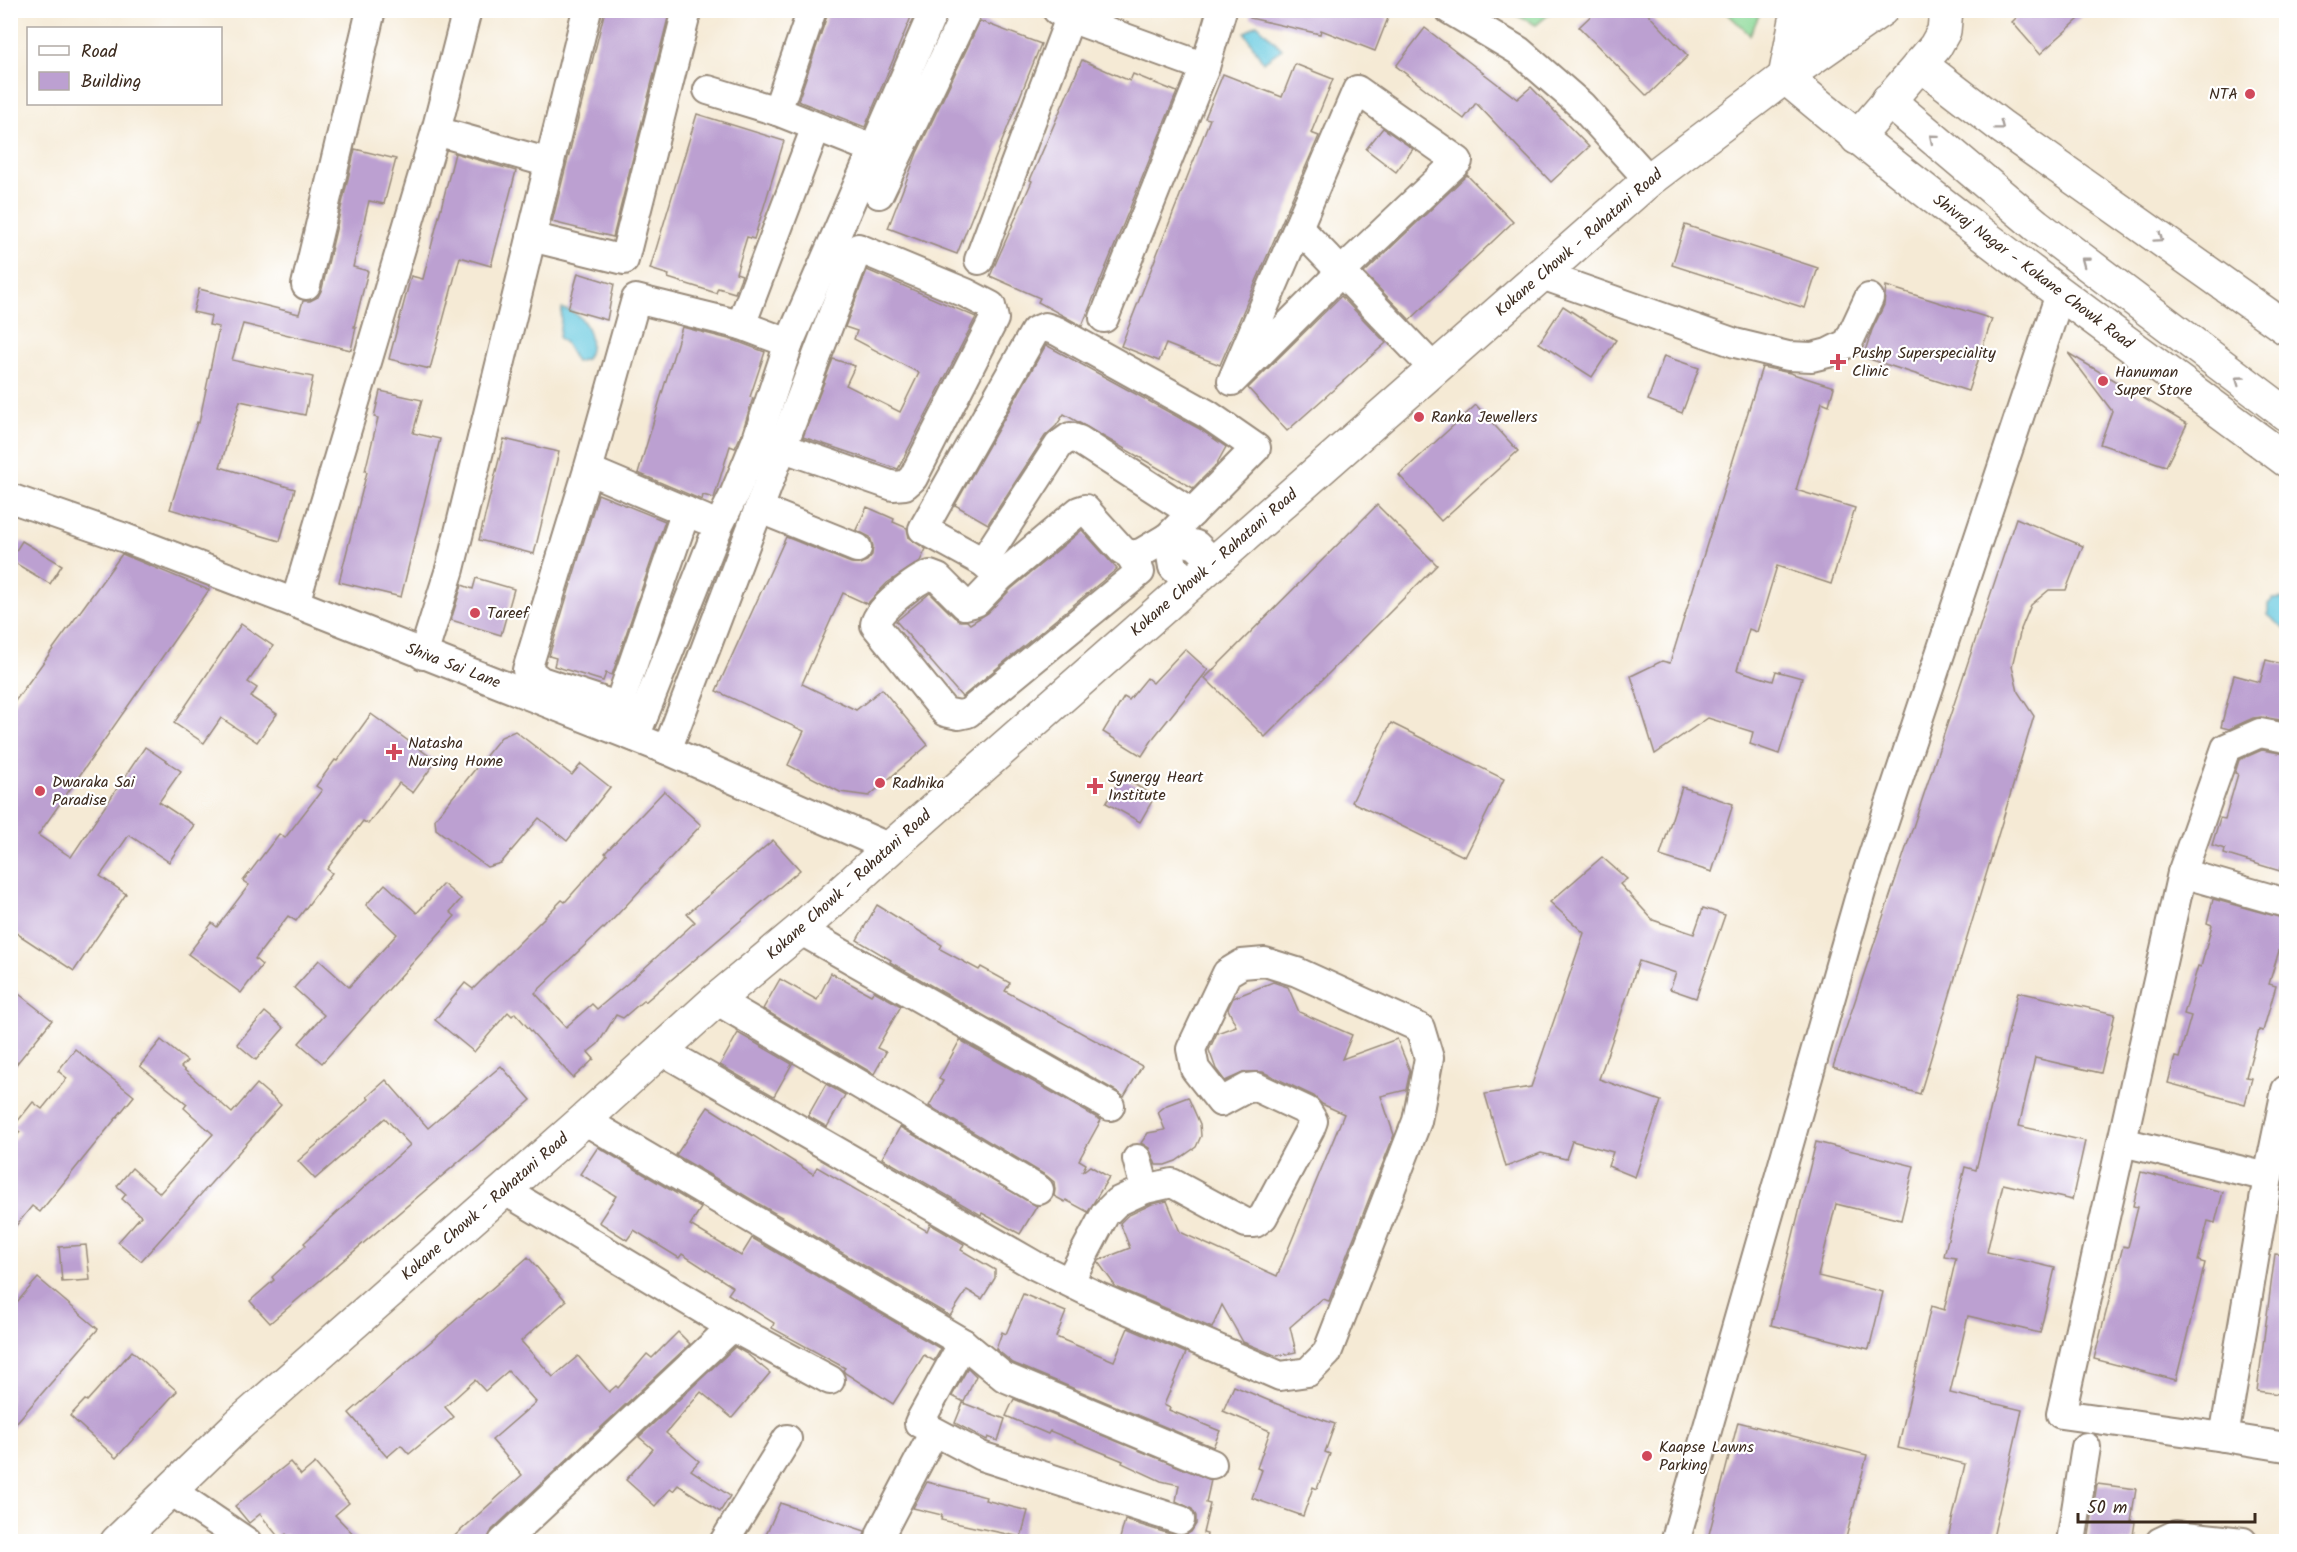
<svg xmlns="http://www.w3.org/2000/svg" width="2297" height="1552" viewBox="0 0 2297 1552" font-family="Kalam,sans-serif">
  <rect width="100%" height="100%" fill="#fff"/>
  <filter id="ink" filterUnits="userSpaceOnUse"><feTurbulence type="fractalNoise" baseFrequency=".0167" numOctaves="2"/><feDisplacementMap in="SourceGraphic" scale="12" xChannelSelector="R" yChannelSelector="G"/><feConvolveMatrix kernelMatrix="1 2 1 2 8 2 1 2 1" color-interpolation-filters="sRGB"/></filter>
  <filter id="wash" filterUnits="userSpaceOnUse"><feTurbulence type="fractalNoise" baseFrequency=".008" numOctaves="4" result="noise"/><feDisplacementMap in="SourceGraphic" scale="24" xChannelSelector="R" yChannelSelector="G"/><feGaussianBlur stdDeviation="1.35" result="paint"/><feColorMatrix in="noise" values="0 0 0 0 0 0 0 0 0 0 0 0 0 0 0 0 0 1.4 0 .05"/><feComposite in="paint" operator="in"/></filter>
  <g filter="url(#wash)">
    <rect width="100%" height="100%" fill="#f5ead5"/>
    <g fill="#8ad896" stroke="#62815a" stroke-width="1.5">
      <polygon points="1508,11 1553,11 1536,25"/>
      <polygon points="1725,11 1761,11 1750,35"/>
    </g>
    <g fill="#62c8df" stroke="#4e797e" stroke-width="1.5">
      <polygon points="1257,24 1282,49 1263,62 1245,33"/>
      <path d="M562 309C585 311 598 341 586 359L576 362 565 343 559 338Z"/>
      <polygon points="2286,598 2286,630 2268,615 2268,604 2273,599"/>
    </g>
    <g id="blocks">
      <g fill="#bca0d1">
        <polygon points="605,10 670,10 613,237 552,222"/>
        <polygon points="829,10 914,10 865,127 798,101"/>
        <polygon points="1251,10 1369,10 1388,18 1375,51 1321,30 1320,34 1250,18"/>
        <polygon points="1597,10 1644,10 1688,56 1647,96 1579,27"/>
        <polygon points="2024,10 2089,10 2040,54 2012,22"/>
        <polygon points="980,21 1041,44 957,254 888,228 917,153"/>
        <polygon points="1425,28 1517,99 1531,87 1589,147 1551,182 1476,103 1464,119 1396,66"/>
        <polygon points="1082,60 1130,81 1133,74 1177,92 1082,326 1038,302 1040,298 990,276 1032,181 1030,180"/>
        <polygon points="1295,64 1333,79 1311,133 1319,136 1220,365 1166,344 1159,361 1121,346 1210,119 1205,118 1223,74 1282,97"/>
        <polygon points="697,114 784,141 754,239 747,237 736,273 742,275 735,293 718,288 716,293 668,278 669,275 650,269"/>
        <polygon points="1383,128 1413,149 1396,172 1366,149"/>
        <polygon points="355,149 396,159 384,204 369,201 353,267 368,271 354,327 356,327 351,350 243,324 232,360 313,377 305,415 240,401 220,467 295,489 280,541 170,509 197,422 199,423 219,327 209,325 211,316 193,312 199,289 299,314 303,301 310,301 318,297 322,289"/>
        <polygon points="455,153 516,171 491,266 460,257 430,369 389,359 411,276 423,279"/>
        <polygon points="1467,175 1513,222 1410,320 1364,273"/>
        <polygon points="1685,225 1818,268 1805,308 1672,265"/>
        <polygon points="867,270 976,317 898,469 803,437 833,359 855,366 846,385 900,412 919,373 854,339 857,331 845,327"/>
        <polygon points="578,273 614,284 607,320 568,309"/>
        <polygon points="1886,286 1992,319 1968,391 1863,357 1872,330 1884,305"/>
        <polygon points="1341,296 1386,343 1287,431 1248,388"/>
        <polygon points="1563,306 1616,340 1592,377 1539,343"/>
        <polygon points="682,327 736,341 765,352 750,397 753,398 742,433 735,448 730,446 714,498 703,495 702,500 638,473"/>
        <polygon points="1046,345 1198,428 1226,447 1216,465 1193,488 1064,414 1056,426 1045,436 988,524 955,505"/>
        <polygon points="2068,353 2187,424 2166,466 2100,444 2112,411"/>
        <polygon points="1664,356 1699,368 1682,413 1648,400"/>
        <polygon points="1762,367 1790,373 1834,387 1829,405 1822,402 1796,490 1855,508 1831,584 1777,566 1757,632 1749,629 1737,670 1773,681 1776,671 1802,678 1779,754 1750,744 1753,732 1708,718 1655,754 1631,676 1662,661 1670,663"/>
        <polygon points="380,391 422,400 413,433 440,439 401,597 339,582 367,472 365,471 378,418 374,417"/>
        <polygon points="1476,405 1518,451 1441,521 1399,475"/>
        <polygon points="504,439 559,452 534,554 479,540"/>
        <polygon points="598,494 665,521 612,675 606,673 603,681 554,666 556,658 549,656"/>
        <polygon points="1377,505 1437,565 1265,737 1205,678"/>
        <polygon points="867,507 894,519 893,522 907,528 909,538 926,549 920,561 887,583 867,604 843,593 802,684 856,710 882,689 928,745 869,796 840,792 788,765 804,731 716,691 786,537 851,563 860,564 867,561 872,555 873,546 870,537 856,530"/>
        <polygon points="2016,518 2083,546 2066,590 2049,590 2031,605 2021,629 2012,666 2018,692 2034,716 1920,1094 1833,1067"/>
        <polygon points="1082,530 1117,569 962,697 896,621 930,593 954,617 960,621 967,621 970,624 988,613 1011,589"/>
        <polygon points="22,541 62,565 50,584 10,560"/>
        <polygon points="122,554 209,590 38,835 71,857 145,747 181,771 159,802 194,825 169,862 129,835 100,876 126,894 74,971 10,929 10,708"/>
        <polygon points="476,578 514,589 501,635 451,620 462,585 473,589"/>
        <polygon points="241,624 273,646 248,682 257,688 251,697 277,714 257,742 221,718 204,743 174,723"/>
        <polygon points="1185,649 1208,670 1154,737 1142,756 1103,732 1124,697 1129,700 1147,678 1153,683"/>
        <polygon points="2266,660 2286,665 2286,721 2262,717 2253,718 2229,729 2221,727 2234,675 2260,682"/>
        <polygon points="371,714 436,761 413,793 399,783 368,824 363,821 327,869 332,873 296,921 288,916 255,959 262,965 241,993 188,954 212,923 217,927 249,885 243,881 279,834 285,838 322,790 316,786 335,760 337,761"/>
        <polygon points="1391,723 1504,779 1465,857 1352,802"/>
        <polygon points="515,731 572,775 581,764 610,787 567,841 539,818 501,863 487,867 436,829 435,819 501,737"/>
        <polygon points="2262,750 2286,754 2286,862 2283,861 2280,871 2224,854 2225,849 2212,845 2220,818 2225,819 2238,774 2235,773 2239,760"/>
        <polygon points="1121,777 1155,796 1140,822 1106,803"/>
        <polygon points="1682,787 1733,804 1712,872 1660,856"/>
        <polygon points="664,791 701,825 604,929 603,928 535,993 566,1027 592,1004 597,1009 628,983 695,922 687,914 773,840 800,870 645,1002 644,1000 623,1018 616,1015 598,1044 588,1052 594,1059 573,1078 515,1013 512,1016 508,1012 474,1052 435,1020 465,983 473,989 562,900 565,902 607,855 605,853"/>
        <polygon points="1602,857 1627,879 1620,884 1653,920 1694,934 1703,908 1725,915 1696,998 1670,989 1676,973 1639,961 1599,1079 1661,1101 1635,1177 1608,1166 1613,1152 1572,1141 1566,1159 1541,1153 1506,1167 1485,1094 1531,1087 1584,933 1550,902"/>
        <polygon points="385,884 417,913 443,884 461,899 450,912 455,916 322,1063 299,1043 324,1015 294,988 319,960 349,987 397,934 366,905"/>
        <polygon points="2213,899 2286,919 2286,945 2281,944 2269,984 2276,986 2263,1031 2259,1030 2246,1077 2252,1078 2245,1104 2168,1083 2175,1057 2179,1058 2191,1016 2184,1014 2198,966 2201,967 2212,925 2207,923"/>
        <polygon points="877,905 942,945 940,949 979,970 981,967 1010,983 1005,991 1142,1066 1124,1097 1118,1092 890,962 891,960 857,940"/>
        <polygon points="831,973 871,995 874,991 901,1006 877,1048 886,1052 874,1074 763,1009 780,979 817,1000"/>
        <polygon points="1273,982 1288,987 1299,1012 1352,1035 1342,1059 1397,1039 1410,1071 1406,1090 1381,1096 1394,1135 1329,1301 1322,1299 1290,1327 1296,1352 1277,1356 1243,1342 1222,1305 1212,1328 1116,1287 1098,1262 1100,1260 1130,1248 1120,1223 1127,1216 1152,1204 1167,1201 1180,1232 1277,1276 1344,1114 1322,1104 1314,1096 1263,1072 1245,1072 1225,1081 1216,1069 1209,1050 1217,1033 1236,1026 1228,1009 1233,998"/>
        <polygon points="10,987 52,1020 10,1072"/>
        <polygon points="2018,992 2115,1014 2101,1073 2035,1058 2019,1126 2085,1141 2072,1200 2003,1184 1987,1252 2055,1268 2040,1333 1968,1316 1950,1393 2022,1410 1992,1542 1947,1542 1965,1464 1898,1448 1931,1306 1944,1310 1956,1258 1944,1256 1965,1167 1976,1170"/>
        <polygon points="265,1012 284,1028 256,1060 237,1044"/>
        <polygon points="738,1033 792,1064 774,1096 720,1065"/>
        <polygon points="161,1040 187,1061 181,1067 232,1113 257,1084 281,1105 141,1261 118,1242 141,1216 122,1199 126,1194 117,1186 132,1168 160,1193 213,1134 184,1108 187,1104 140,1066"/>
        <polygon points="960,1040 1101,1120 1079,1160 1086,1164 1082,1172 1090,1166 1109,1177 1088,1212 1066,1200 1065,1202 1054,1196 1055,1190 1054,1182 1047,1176 929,1106 943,1081 939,1079"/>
        <polygon points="75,1049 134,1096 40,1212 32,1206 10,1233 10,1144 20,1132 13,1127 33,1102 42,1109 67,1078 58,1071"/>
        <polygon points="501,1066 531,1100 270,1323 250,1301 274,1280 272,1277 306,1245 304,1243 410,1145 385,1118 315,1179 298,1161 369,1099 367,1097 386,1080 428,1128"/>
        <polygon points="826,1084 845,1095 827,1127 808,1116"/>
        <polygon points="1188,1097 1200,1124 1201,1136 1196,1147 1176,1161 1165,1165 1156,1165 1149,1148 1141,1143 1148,1133 1165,1130 1158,1112 1167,1105"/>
        <polygon points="708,1107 813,1174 817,1167 927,1231 930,1224 964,1244 961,1250 995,1270 995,1278 982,1299 967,1290 950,1316 676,1155"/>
        <polygon points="900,1127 1037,1206 1020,1234 982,1213 981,1215 882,1158"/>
        <polygon points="1816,1142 1914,1166 1901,1220 1836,1204 1818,1276 1883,1292 1869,1349 1771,1325"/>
        <polygon points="598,1147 701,1208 690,1225 741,1256 752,1238 941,1349 934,1361 924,1355 893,1404 845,1373 843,1370 845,1368 772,1328 774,1323 728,1294 733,1287 682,1254 679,1258 634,1230 627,1240 599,1222 616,1196 580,1174"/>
        <polygon points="2141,1172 2223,1192 2215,1223 2208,1221 2198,1261 2205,1263 2176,1380 2094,1359 2123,1246 2128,1247 2138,1207 2133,1206"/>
        <polygon points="86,1245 90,1280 62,1282 59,1247"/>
        <polygon points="2275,1254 2286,1255 2286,1395 2257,1391"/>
        <polygon points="528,1257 566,1301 521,1341 553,1377 578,1356 609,1392 616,1386 618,1388 647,1354 652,1358 678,1332 690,1344 492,1530 487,1542 448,1542 522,1475 492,1440 536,1402 508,1371 485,1391 475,1380 445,1407 454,1417 409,1454 401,1445 387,1457 349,1413"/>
        <polygon points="38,1278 98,1329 10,1430 10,1310"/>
        <polygon points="1023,1294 1066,1312 1056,1337 1114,1361 1128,1328 1186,1353 1164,1405 1170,1408 1169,1410 1220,1431 1213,1447 1013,1363 996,1349 1002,1332 1006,1334"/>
        <polygon points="735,1347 747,1354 770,1373 732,1418 701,1392 666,1433 699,1461 691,1470 730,1496 720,1512 678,1485 673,1491 670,1489 655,1506 626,1480 653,1449 639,1437"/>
        <polygon points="132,1351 177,1391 116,1458 70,1416 85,1400 87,1401"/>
        <polygon points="968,1368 976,1376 964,1402 952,1396"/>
        <polygon points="1234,1386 1277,1404 1335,1424 1325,1452 1330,1454 1317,1489 1313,1487 1303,1516 1252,1498 1262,1470 1257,1468 1270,1431 1223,1411"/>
        <polygon points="1014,1399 1211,1480 1206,1503 1210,1504 1203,1533 1207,1534 1206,1542 1119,1542 1125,1520 1176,1536 1184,1536 1191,1532 1196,1524 1196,1516 1192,1509 1176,1501 1179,1485 1161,1481 1122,1463 1123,1461 1050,1431 1048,1434 1006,1416"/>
        <polygon points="963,1403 1005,1419 998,1441 988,1437 987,1440 955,1423"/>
        <polygon points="1738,1422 1867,1455 1845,1542 1707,1542"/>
        <polygon points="290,1462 301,1475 315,1463 349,1503 335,1515 361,1542 292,1542 286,1534 280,1539 260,1514 249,1523 235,1506"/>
        <polygon points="927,1482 986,1497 985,1500 1028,1511 1021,1537 941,1520 942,1515 913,1508"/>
        <polygon points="2097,1484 2136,1489 2131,1521 2135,1522 2132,1542 2088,1542"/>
        <polygon points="780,1503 865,1531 863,1542 763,1542"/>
      </g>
    </g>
  </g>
  <g filter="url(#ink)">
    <use href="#blocks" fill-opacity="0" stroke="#988a7a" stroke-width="1.5"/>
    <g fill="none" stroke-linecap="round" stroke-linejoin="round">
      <defs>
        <g id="minor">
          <polyline points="812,10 777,111 873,149"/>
          <polyline points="1057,10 1070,18 1205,67"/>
          <polyline points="1450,10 1519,51 1581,105 1649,180"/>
          <polyline points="708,90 777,111"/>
          <polygon points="1357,90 1458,161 1341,272 1232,381"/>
          <polyline points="436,131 467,10"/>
          <polyline points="879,194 967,10"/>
          <polyline points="1298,227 1434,369"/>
          <polyline points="531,237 624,260 687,10"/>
          <polyline points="979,260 1073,10"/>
          <polyline points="1542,275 1735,343 1788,356 1812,357 1828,353 1848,343 1869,298"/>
          <polyline points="306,285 371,10"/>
          <polyline points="1104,318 1205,67 1222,10"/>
          <polyline points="741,325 816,127"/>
          <polyline points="588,470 704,519"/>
          <polyline points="10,498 125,538 295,603 667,750 890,848"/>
          <polyline points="760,509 857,548"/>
          <polyline points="1168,537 1173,567 1190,584"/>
          <polyline points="1168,537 1196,545 1214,563"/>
          <polyline points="983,562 1059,445 1070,437 1079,440 1192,513"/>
          <path d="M1000 577 983 562 923 529 1035 331 1045 327 1057 331 1207 414 1256 448 1168 537 1141 553 1130 555 1122 550 1085 509 1079 511 1000 577 976 602 965 605 938 578 930 575C917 579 875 611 875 625L945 712 959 715 968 713 1140 572 1130 555"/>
          <polyline points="295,603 436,131 550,163"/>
          <polyline points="423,655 450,569 587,10"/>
          <polyline points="618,707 686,511"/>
          <polyline points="644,715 541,681 527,670 588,470 636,299 741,325 789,343"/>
          <polyline points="635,737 719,525 734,495 757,439 789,343 934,10"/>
          <polyline points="2286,738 2260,733 2226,748 2182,873 2061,1414 2224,1437 2268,1177 2286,1090"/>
          <path d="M667 750C732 583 793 415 858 248L966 293 991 306 994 319 913 478 905 485 893 486 781 447"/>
          <polyline points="2182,873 2286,903"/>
          <polyline points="800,930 1110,1106"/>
          <polyline points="716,1000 1039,1190"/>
          <polyline points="661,1050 1034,1265 1101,1298 1280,1376 1308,1372 1327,1353 1417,1121 1429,1058 1420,1028 1297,972 1265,962 1242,964 1227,973 1191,1049 1195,1069 1221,1102 1247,1088 1256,1087 1307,1111 1313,1121 1310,1129 1263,1217 1255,1223 1246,1223 1172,1183 1145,1189 1117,1202 1105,1214 1069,1282"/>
          <polyline points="584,1120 963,1343 1004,1377 1212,1464"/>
          <polyline points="2122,1142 2268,1177"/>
          <polyline points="1137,1159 1145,1189"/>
          <polyline points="504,1190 732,1327 830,1380"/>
          <polyline points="963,1343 919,1423 981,1456 1180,1520"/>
          <polyline points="2224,1437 2286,1447"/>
          <polyline points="170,1490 247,1542"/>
          <polyline points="503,1542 732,1327"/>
          <polyline points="724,1542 787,1439"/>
          <polyline points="879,1542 881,1533 934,1432"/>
          <polyline points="1675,1542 1862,888 2060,294"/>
          <polyline points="2071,1542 2086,1447"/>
          <polyline points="2160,1542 2175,1535 2243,1542"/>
        </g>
        <g id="tertiary">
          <polyline points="1800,57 1833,10"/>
          <polyline points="1920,64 2002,127 2286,328"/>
          <path d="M1785 77C1946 213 2117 335 2286 460"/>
          <polyline points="1888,100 2036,225 2286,414"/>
          <polyline points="1857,138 1935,47 1944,31 1946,10"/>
          <polyline points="117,1542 238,1425 584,1120 716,1000 800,930 890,848 1649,180 1785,77 1881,10"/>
        </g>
        <polyline id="primary" points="1785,77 1798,10"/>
      </defs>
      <use href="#minor" stroke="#988a7a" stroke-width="32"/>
      <use href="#tertiary" stroke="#988a7a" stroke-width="36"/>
      <use href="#primary" stroke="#988a7a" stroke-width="36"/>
      <use href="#minor" stroke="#fff" stroke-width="28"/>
      <use href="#tertiary" stroke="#fff" stroke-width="33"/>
      <use href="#primary" stroke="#fff" stroke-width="33"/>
    </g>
    <defs><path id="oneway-chevron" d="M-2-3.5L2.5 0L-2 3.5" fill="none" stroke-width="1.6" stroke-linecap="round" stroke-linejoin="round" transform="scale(1.5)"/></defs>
    <g stroke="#a79f9a">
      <use href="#oneway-chevron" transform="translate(2000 126) rotate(37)"/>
      <use href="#oneway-chevron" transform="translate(1933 138) rotate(-140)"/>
      <use href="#oneway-chevron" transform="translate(2159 238) rotate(35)"/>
      <use href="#oneway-chevron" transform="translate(2085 261) rotate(-143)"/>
      <use href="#oneway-chevron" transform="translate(2239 380) rotate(-144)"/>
    </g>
  </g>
  <g fill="#d1495b" stroke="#fff" stroke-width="2">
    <circle cx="2250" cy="94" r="6"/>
    <path d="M1835 353h6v6h6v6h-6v6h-6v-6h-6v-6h6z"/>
    <circle cx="2103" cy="381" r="6"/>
    <circle cx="1419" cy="417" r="6"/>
    <circle cx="475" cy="613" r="6"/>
    <path d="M391 743h6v6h6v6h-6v6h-6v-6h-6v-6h6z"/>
    <circle cx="880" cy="783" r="6"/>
    <path d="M1092 777h6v6h6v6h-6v6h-6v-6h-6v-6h6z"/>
    <circle cx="40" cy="791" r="6"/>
    <circle cx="1647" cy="1456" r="6"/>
  </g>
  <g text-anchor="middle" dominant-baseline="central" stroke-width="4.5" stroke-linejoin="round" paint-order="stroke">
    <g font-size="16" fill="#3b2a1e" stroke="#fff" text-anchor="start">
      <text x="2238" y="94" text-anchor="end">NTA</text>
      <text x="1852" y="353">Pushp Superspeciality<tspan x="1852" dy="18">Clinic</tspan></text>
      <text x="2115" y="372">Hanuman<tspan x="2115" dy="18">Super Store</tspan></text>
      <text x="1431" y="417">Ranka Jewellers</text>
      <text x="487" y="613">Tareef</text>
      <text x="408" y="743">Natasha<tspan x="408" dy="18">Nursing Home</tspan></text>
      <text x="1108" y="777">Synergy Heart<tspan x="1108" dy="18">Institute</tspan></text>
      <text x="52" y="782">Dwaraka Sai<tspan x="52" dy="18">Paradise</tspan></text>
      <text x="892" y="783">Radhika</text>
      <text x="1659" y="1447">Kaapse Lawns<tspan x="1659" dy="18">Parking</tspan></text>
    </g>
    <g font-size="16" fill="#3b2a1e" stroke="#fff">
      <text transform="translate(1579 243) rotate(-41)">Kokane Chowk - Rahatani Road</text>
      <text transform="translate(2033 272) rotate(37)">Shivraj Nagar - Kokane Chowk Road</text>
      <text transform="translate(1214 563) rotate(-41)">Kokane Chowk - Rahatani Road</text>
      <text transform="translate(453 666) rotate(21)">Shiva Sai Lane</text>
      <text transform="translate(849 885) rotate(-42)">Kokane Chowk - Rahatani Road</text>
      <text transform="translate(485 1207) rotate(-41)">Kokane Chowk - Rahatani Road</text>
    </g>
  </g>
  <rect width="2297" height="1552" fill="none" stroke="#fff" stroke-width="36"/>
  <rect x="27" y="27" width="195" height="78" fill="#ffffff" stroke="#b1aaa5" stroke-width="1.5"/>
  <rect x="39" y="46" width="30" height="9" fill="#ffffff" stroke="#b1aaa5" stroke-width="1.5"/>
  <text x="81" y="57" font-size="18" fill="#3b2a1e">Road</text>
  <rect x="39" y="72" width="30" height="18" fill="#bca0d1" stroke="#b1aaa5" stroke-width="1.5"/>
  <text x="81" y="87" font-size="18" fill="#3b2a1e">Building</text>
  <path d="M2078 1513v9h177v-9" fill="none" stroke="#3b2a1e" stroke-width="3"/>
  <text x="2087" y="1513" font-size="18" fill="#3b2a1e" stroke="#ffffff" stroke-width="4.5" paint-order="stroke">50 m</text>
</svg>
